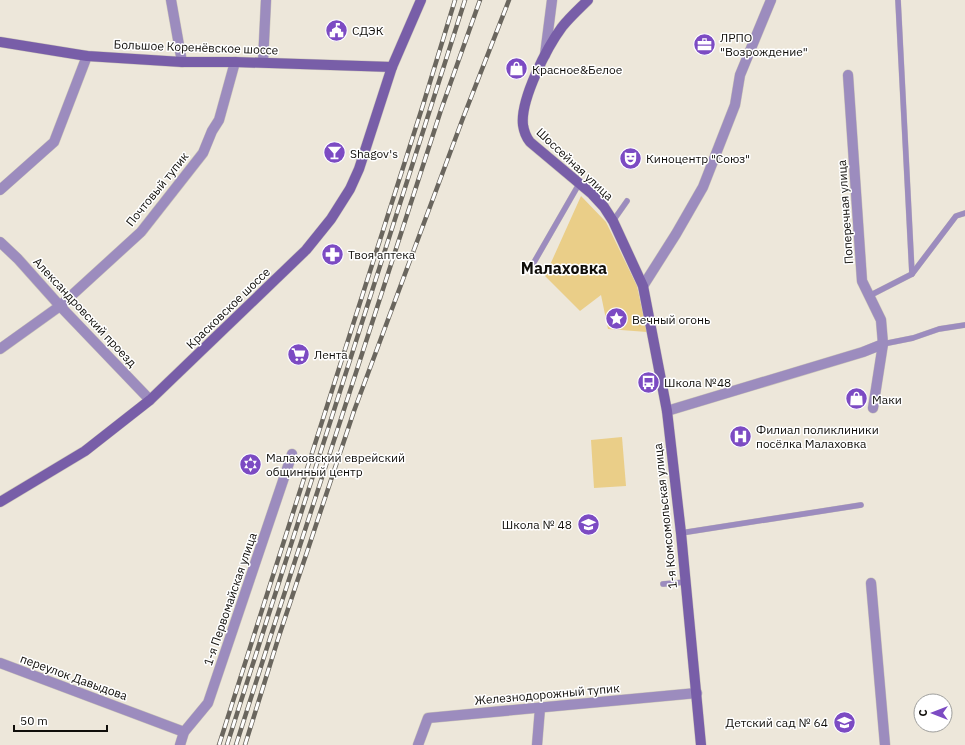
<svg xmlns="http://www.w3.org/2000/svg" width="965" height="745" viewBox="0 0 965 745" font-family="'IBM Plex Sans',sans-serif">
  <rect width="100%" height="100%" fill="#ede7da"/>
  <g fill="#eace88">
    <polygon points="581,196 606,222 637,286 647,332 608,329 601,295 580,311 545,276"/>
    <polygon points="622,437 626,486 594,488 591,440"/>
  </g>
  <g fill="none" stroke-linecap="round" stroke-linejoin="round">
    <defs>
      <g id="lane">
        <polyline points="613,221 627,201"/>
        <polyline points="533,264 579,184"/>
        <polyline points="912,274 956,216 965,213"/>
        <polyline points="869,296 912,274 898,0"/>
        <polyline points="883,344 913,338 939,329 965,325"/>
        <polyline points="681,533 861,505"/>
        <polyline points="663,584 686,582"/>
      </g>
      <g id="street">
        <polyline points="171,0 182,62"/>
        <polyline points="545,55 552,0"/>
        <polyline points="263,62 266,0"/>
        <polyline points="848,75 862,281 881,320 883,344 873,408"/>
        <polyline points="0,190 54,142 87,56"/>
        <polyline points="0,242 18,259 60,306 150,400"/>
        <polyline points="643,286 676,234 703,187 735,105 740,75 771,0"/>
        <polyline points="0,349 60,306 141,232 203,153 212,131 219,120 235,62"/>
        <polyline points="667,411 863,352 883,344"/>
        <polyline points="871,583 885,745"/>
        <polyline points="0,663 184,732"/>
        <polyline points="180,745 184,732 208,703 292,454"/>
        <polyline points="418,745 428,718 697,693"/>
        <polyline points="537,745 540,708"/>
      </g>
      <g id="secondary">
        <path d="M588 0C579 9 570 17 562 27 547 47 520 100 523 125 524 132 526 137 530 142L592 194 604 207 613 221 643 286 667 411 681 533 701 745"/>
        <polyline points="0,42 87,56 182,62 235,62 392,67"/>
        <polyline points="0,502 85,451 150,400 306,250 331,219 350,189 359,169 392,67 421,0"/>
      </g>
    </defs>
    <use href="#lane" stroke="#cac4b9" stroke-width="6"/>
    <use href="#street" stroke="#cac4b9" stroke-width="11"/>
    <use href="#secondary" stroke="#cac4b9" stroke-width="11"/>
    <use href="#lane" stroke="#9c8cbe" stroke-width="5.5"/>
    <use href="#street" stroke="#9c8cbe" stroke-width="10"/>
    <use href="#secondary" stroke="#785ea8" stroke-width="10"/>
    <defs>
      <g id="rail">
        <polyline points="219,745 423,105 455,0"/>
        <polyline points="227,745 465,0"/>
        <polyline points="236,745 271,635 441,110 480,0"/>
        <polyline points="245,745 279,636 354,411 463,118 509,0"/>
      </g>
    </defs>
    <use href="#rail" stroke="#6a665e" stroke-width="4.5"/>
    <use href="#rail" stroke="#fff" stroke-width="3" stroke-dasharray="9" stroke-linecap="butt"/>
  </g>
  <defs>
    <symbol id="civic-disc" viewBox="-11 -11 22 22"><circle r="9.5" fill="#7c4bc3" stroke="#fff"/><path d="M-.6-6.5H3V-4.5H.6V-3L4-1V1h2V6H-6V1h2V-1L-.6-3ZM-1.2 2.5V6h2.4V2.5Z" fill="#fff"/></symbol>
    <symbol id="office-disc" viewBox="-11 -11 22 22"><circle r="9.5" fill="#7c4bc3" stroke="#fff"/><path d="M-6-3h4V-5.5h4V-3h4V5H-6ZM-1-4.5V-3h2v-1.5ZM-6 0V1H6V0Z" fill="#fff"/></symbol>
    <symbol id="shop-disc" viewBox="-11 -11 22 22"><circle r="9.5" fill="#7c4bc3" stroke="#fff"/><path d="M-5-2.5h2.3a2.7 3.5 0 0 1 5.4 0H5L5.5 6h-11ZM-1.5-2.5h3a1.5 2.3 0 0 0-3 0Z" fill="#fff"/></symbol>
    <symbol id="bar-disc" viewBox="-11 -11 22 22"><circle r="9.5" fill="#7c4bc3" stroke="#fff"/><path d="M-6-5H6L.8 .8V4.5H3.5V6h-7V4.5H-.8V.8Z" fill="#fff"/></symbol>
    <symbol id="theatre-disc" viewBox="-11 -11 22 22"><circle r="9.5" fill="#7c4bc3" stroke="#fff"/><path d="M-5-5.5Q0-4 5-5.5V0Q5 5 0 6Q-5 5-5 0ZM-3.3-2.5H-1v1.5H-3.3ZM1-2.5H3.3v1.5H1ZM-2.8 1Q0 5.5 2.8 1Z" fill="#fff"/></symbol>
    <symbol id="pharmacy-disc" viewBox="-11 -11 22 22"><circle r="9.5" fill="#7c4bc3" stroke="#fff"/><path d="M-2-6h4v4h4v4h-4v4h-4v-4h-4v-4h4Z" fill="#fff"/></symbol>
    <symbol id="sight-disc" viewBox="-11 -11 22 22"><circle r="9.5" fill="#7c4bc3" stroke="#fff"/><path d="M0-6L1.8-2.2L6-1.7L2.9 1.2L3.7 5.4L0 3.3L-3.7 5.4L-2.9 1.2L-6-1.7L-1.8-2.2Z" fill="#fff"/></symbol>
    <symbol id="supermarket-disc" viewBox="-11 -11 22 22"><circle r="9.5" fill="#7c4bc3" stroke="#fff"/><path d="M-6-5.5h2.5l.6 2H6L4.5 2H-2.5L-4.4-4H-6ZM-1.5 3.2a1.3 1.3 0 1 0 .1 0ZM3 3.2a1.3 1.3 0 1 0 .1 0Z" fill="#fff"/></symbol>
    <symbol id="bus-disc" viewBox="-11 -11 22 22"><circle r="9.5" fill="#7c4bc3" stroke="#fff"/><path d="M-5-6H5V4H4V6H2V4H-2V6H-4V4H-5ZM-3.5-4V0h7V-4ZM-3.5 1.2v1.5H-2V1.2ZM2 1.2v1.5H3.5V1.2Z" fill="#fff"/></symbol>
    <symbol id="hospital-disc" viewBox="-11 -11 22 22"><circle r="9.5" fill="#7c4bc3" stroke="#fff"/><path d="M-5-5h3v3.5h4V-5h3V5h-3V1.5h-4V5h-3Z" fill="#fff"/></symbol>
    <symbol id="synagogue-disc" viewBox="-11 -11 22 22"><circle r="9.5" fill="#7c4bc3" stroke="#fff"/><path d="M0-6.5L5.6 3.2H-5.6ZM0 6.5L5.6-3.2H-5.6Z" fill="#fff"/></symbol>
    <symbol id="school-disc" viewBox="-11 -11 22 22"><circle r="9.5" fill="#7c4bc3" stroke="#fff"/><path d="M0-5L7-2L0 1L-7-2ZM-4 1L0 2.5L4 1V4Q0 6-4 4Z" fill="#fff"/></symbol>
  </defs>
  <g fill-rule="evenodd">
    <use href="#civic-disc" x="324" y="18" width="25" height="25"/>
    <use href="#office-disc" x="692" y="32" width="25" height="25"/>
    <use href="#shop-disc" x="504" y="56" width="25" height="25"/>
    <use href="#bar-disc" x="322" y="140" width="25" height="25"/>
    <use href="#theatre-disc" x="618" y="146" width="25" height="25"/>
    <use href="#pharmacy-disc" x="320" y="242" width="25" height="25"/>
    <use href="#sight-disc" x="604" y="306" width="25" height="25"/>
    <use href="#supermarket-disc" x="286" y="342" width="25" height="25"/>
    <use href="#bus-disc" x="636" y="370" width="25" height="25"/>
    <use href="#shop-disc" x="844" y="386" width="25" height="25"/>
    <use href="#hospital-disc" x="728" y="424" width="25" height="25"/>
    <use href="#synagogue-disc" x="238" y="452" width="25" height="25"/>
    <use href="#school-disc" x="576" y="512" width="25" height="25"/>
    <use href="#school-disc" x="832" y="710" width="25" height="25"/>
  </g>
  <g text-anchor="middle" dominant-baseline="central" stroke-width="3" stroke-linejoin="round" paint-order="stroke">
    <g font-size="12" fill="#100e0a" stroke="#fff" text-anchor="start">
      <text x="352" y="30">СДЭК</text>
      <text x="720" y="37">ЛРПО<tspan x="720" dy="14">"Возрождение"</tspan></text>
      <text x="532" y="69">Красное&amp;Белое</text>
      <text x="350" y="153">Shagov's</text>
      <text x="646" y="158">Киноцентр "Союз"</text>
      <text x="348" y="254">Твоя аптека</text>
      <text x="632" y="319">Вечный огонь</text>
      <text x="314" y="354">Лента</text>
      <text x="664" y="382">Школа №48</text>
      <text x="872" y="399">Маки</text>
      <text x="756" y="429">Филиал поликлиники<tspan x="756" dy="14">посёлка Малаховка</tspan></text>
      <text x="266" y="457">Малаховский еврейский<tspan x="266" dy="14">общинный центр</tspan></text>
      <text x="572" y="524" text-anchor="end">Школа № 48</text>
      <text x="828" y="722" text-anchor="end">Детский сад № 64</text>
    </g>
    <g font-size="12" fill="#100e0a" stroke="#fff">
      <text transform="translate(196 47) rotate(2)">Большое Коренёвское шоссе</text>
      <text transform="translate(575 164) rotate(43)">Шоссейная улица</text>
      <text transform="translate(157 189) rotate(-51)">Почтовый тупик</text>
      <text transform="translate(845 212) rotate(-94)">Поперечная улица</text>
      <text transform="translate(228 308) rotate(-44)">Красковское шоссе</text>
      <text transform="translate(85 312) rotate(47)">Александровский проезд</text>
      <text transform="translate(665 516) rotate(-96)">1-я Комсомольская улица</text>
      <text transform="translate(230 599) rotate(-71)">1-я Первомайская улица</text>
      <text transform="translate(74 677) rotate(20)">переулок Давыдова</text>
      <text transform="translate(547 694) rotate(-5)">Железнодорожный тупик</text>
    </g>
    <g font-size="16" font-weight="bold" fill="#100e0a" stroke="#fff">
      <text x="564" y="268">Малаховка</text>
    </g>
  </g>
  <g transform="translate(933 713) rotate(270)"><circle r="19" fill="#ffffff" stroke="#9f9f9d"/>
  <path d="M0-3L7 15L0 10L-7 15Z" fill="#7c4bc3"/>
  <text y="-6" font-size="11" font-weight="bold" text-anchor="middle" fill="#100e0a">С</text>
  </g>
  <path d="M14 725v6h93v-6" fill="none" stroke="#100e0a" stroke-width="2"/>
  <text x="20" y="725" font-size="12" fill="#100e0a" stroke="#ffffff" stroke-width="3" paint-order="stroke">50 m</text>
</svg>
